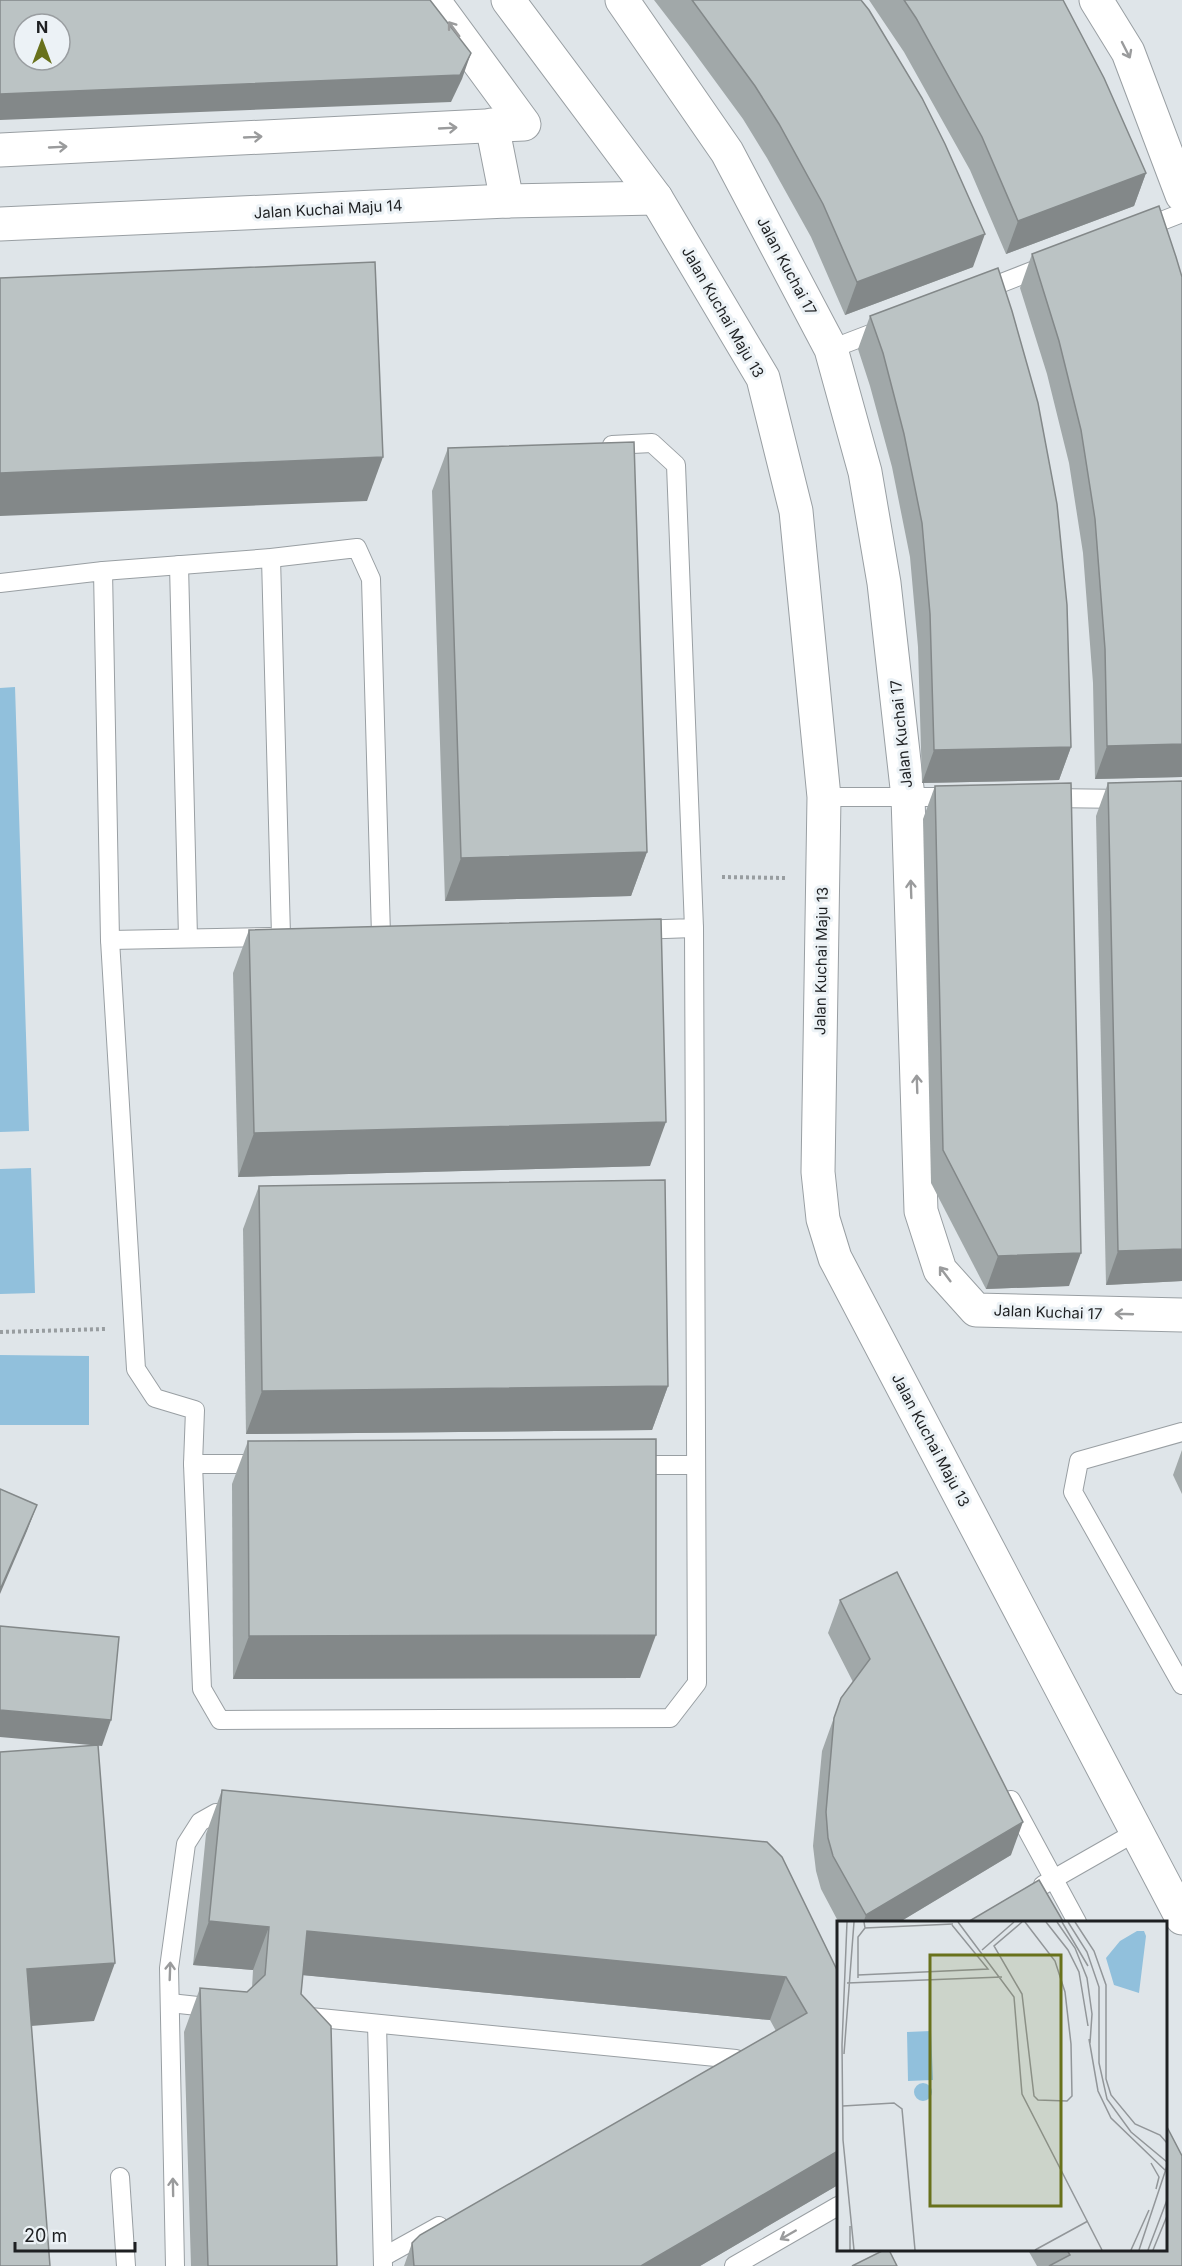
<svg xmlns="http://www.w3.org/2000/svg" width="1182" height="2266" viewBox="0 0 1182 2266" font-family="Inter,sans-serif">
  <rect width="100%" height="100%" fill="#dfe5e9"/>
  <g fill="#91c0dc">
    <polygon points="15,687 29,1131 0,1132 0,688"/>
    <polygon points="31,1168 35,1293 0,1294 0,1169"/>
    <polygon points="0,1355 89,1356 89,1425 0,1425"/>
  </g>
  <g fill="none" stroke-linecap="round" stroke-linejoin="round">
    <defs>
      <g id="lane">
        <polyline points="1141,229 1182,213"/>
        <polyline points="981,291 1045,266"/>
        <polyline points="831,349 886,328"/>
        <polyline points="612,445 652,443 676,465 694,928 636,930"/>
        <polyline points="271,558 281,936"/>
        <polyline points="179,565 188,938"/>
        <polyline points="103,571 271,558 357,548 371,579 381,935"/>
        <polyline points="0,583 103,571 110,940 136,1369 155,1398 195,1410 193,1464 202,1689 220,1720 670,1718 697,1683 694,928"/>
        <polyline points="824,797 955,797"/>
        <polyline points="1049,798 1126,799"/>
        <polyline points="110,940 270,937"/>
        <polyline points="1182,1432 1079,1461 1073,1492 1182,1685"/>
        <polyline points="193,1464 265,1464"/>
        <polyline points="631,1465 695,1465"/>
        <polyline points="1011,1800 1077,1922"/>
        <polyline points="1043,1885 1136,1832"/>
        <polyline points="170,2003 216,2008"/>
        <polyline points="300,2016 736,2059"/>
        <polyline points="377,2024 383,2266"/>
        <polyline points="120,2177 126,2266"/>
        <polyline points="383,2257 439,2226"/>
        <polyline points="175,2266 169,1968 186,1844 200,1822 216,1813 238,1815"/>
        <polyline points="734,2266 838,2206"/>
      </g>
      <g id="street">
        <polyline points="508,0 656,198 763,378 796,511 824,797 818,1172 823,1219 835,1258 1182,1918"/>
        <polyline points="622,0 727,152 831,349 865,472 884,583 908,797 921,1211 940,1270 976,1310 1182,1315"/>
        <polyline points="1096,0 1128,52 1182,195"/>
        <polyline points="492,125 507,201"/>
        <polyline points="0,150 524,124 433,0"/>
        <polyline points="0,224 507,201 656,198"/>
      </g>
    </defs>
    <use href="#lane" stroke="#999fa3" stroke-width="20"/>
    <use href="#street" stroke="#999fa3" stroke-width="35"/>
    <g stroke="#989da0" stroke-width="4" stroke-dasharray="3 3" stroke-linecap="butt">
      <polyline points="722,877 787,878"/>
      <polyline points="0,1332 106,1329"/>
    </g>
    <use href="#lane" stroke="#fff" stroke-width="18"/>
    <use href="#street" stroke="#fff" stroke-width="33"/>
  </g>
  <g fill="#a1a8a9">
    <polygon points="654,0 861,0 973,267 845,315 811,237 767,158 743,119 688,44"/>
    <polygon points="869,0 1063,0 1146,173 1134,206 1006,254 970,170 904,52"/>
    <polygon points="1032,254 1182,277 1182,777 1095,779 1093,683 1083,553 1069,463 1047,374 1020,288"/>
    <polygon points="870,316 1071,747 1059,780 922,783 918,647 910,557 892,467 870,386 858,349"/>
    <polygon points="448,448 647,852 631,896 445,901 432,491"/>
    <polygon points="1108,783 1182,1281 1106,1285 1096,816"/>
    <polygon points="935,786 1069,1286 986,1289 931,1183 923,819"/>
    <polygon points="249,930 650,1166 238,1177 233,973"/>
    <polygon points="259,1186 668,1386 652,1430 246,1434 243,1229"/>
    <polygon points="248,1441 640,1678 233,1679 232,1484"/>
    <polygon points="1182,1450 1182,1494 1173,1475"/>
    <polygon points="840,1600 1011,1855 898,1923 839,1923 821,1889 816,1871 813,1846 822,1751 841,1698 853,1682 828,1633"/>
    <polygon points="222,1790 838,1972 838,2185 700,2266 404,2266 412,2243 776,2031 770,2020 303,1975 301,1994 337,2266 191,2266 184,2032 200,1988 247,1992 252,1988 253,1970 193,1965 206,1834"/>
    <polygon points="1028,2250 1166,2250 1182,2266 1037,2266"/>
  </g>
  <g fill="#838889">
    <polygon points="471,53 462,79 451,102 0,120 0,94"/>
    <polygon points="1146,173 1134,206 1006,254 1018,221"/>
    <polygon points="985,234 973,267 845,315 857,282"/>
    <polygon points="383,457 367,501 0,516 0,473"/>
    <polygon points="1182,744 1182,777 1095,779 1107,746"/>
    <polygon points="1071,747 1059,780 922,783 934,750"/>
    <polygon points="647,852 631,896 445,901 461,858"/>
    <polygon points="666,1122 650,1166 238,1177 254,1133"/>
    <polygon points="1182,1249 1182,1281 1106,1285 1118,1251"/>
    <polygon points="1081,1253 1069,1286 986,1289 998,1256"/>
    <polygon points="668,1386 652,1430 246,1434 262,1391"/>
    <polygon points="37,1505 27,1531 0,1594 0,1590"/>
    <polygon points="656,1635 640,1678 233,1679 249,1636"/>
    <polygon points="0,1710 111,1720 102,1746 0,1737"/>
    <polygon points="1023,1822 1011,1855 898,1923 863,1923 866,1915"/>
    <polygon points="209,1921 269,1927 253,1970 193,1965"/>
    <polygon points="307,1931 786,1977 770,2020 291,1974"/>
    <polygon points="115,1963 94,2021 6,2028 27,1969"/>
    <polygon points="838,2151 838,2185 700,2266 641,2266"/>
  </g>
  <g fill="#bbc3c4" stroke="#838889" stroke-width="1.5" fill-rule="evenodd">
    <path d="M0 0H430L471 53 460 75 0 94ZM24 24H60V60H24Z"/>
    <polygon points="692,0 861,0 869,10 922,98 945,144 985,234 857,282 823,204 779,124 755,86"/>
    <polygon points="904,0 1063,0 1104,78 1146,173 1018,221 982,137 916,18"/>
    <polygon points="1159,206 1176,257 1182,277 1182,744 1107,746 1105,649 1095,519 1081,430 1059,341 1032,254"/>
    <polygon points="375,262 383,457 0,473 0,278"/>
    <polygon points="998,268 1012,311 1038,403 1057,504 1067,605 1071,747 934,750 930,614 922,523 904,434 883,353 870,316"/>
    <polygon points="634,442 647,852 461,858 448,448"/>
    <polygon points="1182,781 1182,1249 1118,1251 1108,783"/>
    <polygon points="1071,783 1081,1253 998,1256 943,1150 935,786"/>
    <polygon points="661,919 666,1122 254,1133 249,930"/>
    <polygon points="665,1180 668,1386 262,1391 259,1186"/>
    <polygon points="656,1439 656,1635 249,1636 248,1441"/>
    <polygon points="0,1489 37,1505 0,1590"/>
    <polygon points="897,1572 1023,1822 866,1915 833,1856 828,1838 826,1812 834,1718 841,1698 870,1659 840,1600"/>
    <polygon points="0,1626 119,1637 111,1720 0,1710"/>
    <polygon points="98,1745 115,1963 27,1969 50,2266 0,2266 0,1752"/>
    <polygon points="222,1790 767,1842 782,1857 838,1972 838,2151 641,2266 414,2266 412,2243 420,2235 807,2013 786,1977 307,1931 301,1994 331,2026 337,2266 208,2266 200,1988 247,1992 265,1975 269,1927 209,1921"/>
    <polygon points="1039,1880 1064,1923 966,1923"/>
    <polygon points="1166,2125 1182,2156 1182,2266 1049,2266 1070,2255 1067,2250 1166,2250"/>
    <polygon points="884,2250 889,2250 897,2266 852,2266"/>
  </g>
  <defs><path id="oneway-shaft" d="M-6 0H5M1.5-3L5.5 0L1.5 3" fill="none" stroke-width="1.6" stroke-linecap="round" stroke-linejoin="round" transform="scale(1.5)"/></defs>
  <g stroke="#9a9b9c">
    <use href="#oneway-shaft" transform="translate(454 29) rotate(-126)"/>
    <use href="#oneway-shaft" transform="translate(1126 50) rotate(63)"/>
    <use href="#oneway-shaft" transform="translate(448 128) rotate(-3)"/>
    <use href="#oneway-shaft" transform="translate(253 137) rotate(-3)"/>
    <use href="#oneway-shaft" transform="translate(58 147) rotate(-3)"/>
    <use href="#oneway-shaft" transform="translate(911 889) rotate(-92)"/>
    <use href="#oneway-shaft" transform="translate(917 1084) rotate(-92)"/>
    <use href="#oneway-shaft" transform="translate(945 1274) rotate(-127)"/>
    <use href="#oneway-shaft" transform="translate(1124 1314) rotate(-178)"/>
    <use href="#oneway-shaft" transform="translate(170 1971) rotate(-88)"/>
    <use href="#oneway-shaft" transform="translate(173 2187) rotate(-91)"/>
    <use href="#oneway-shaft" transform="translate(788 2235) rotate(150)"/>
  </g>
  <g text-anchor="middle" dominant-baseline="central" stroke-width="6" stroke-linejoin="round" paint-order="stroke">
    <g font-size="15" fill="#1e2022" stroke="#ecf2f6">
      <text transform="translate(328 209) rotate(-3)">Jalan Kuchai Maju 14</text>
      <text transform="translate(787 266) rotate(62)">Jalan Kuchai 17</text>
      <text transform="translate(723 312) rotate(60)">Jalan Kuchai Maju 13</text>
      <text transform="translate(901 734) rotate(-96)">Jalan Kuchai 17</text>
      <text transform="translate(821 961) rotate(-89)">Jalan Kuchai Maju 13</text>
      <text transform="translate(1048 1312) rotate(2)">Jalan Kuchai 17</text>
      <text transform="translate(931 1440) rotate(62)">Jalan Kuchai Maju 13</text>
    </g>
  </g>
  <g transform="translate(837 1921)">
    <rect width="330" height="330" fill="#dfe5e9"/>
    <path d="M300 10H307L309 15 302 72 277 64 269 37 283 20ZM94 110 96 159 71 160 70 111ZM77 171a9 9 0 1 1 18 0a9 9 0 1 1-18 0Z" fill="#91c0dc"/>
    <path fill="none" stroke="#929699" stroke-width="1.5" d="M10 1 5 124 6 219 17 329M27 1 28 7 116 3M121 1 177 76 185 173 265 329M185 1 157 25 185 73 197 175 201 179 230 180 235 175 234 123 228 71 218 40 188 1M209 1 231 29 242 51 251 105M220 1 238 27 250 57 255 93 253 122M225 1 251 45M231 1 250 31 262 66V142L270 178 294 211 330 241M238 1 257 30 269 64V158L274 174 298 203 323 214 330 222M145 29 177 1M21 54 151 48 115 4M21 57V16L28 7M10 62 165 56M252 118 261 170 274 197 330 251M7 133 17 1M6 185 57 182 65 188 78 329M314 242 322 256 319 268M13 329V305M198 329 251 300M294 329 312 289M302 329 330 245M311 329 330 279M316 329 330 295"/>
    <path fill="#68711b" fill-opacity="0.15" stroke="#68711b" stroke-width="3" d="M93 34H224V285H93Z"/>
    <rect width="330" height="330" fill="none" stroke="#1e2022" stroke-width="3"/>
  </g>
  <g transform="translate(42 42)"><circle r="28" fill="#ecf2f6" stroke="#9a9ea1" stroke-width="1.5"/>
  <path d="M0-4.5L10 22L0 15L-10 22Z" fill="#68711b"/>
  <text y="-9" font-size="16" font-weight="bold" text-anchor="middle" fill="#1e2022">N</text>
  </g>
  <path d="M15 2242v9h120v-9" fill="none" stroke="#1e2022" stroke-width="3"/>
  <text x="24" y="2242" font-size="18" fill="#1e2022" stroke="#ecf2f6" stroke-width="4.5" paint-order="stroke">20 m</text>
</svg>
